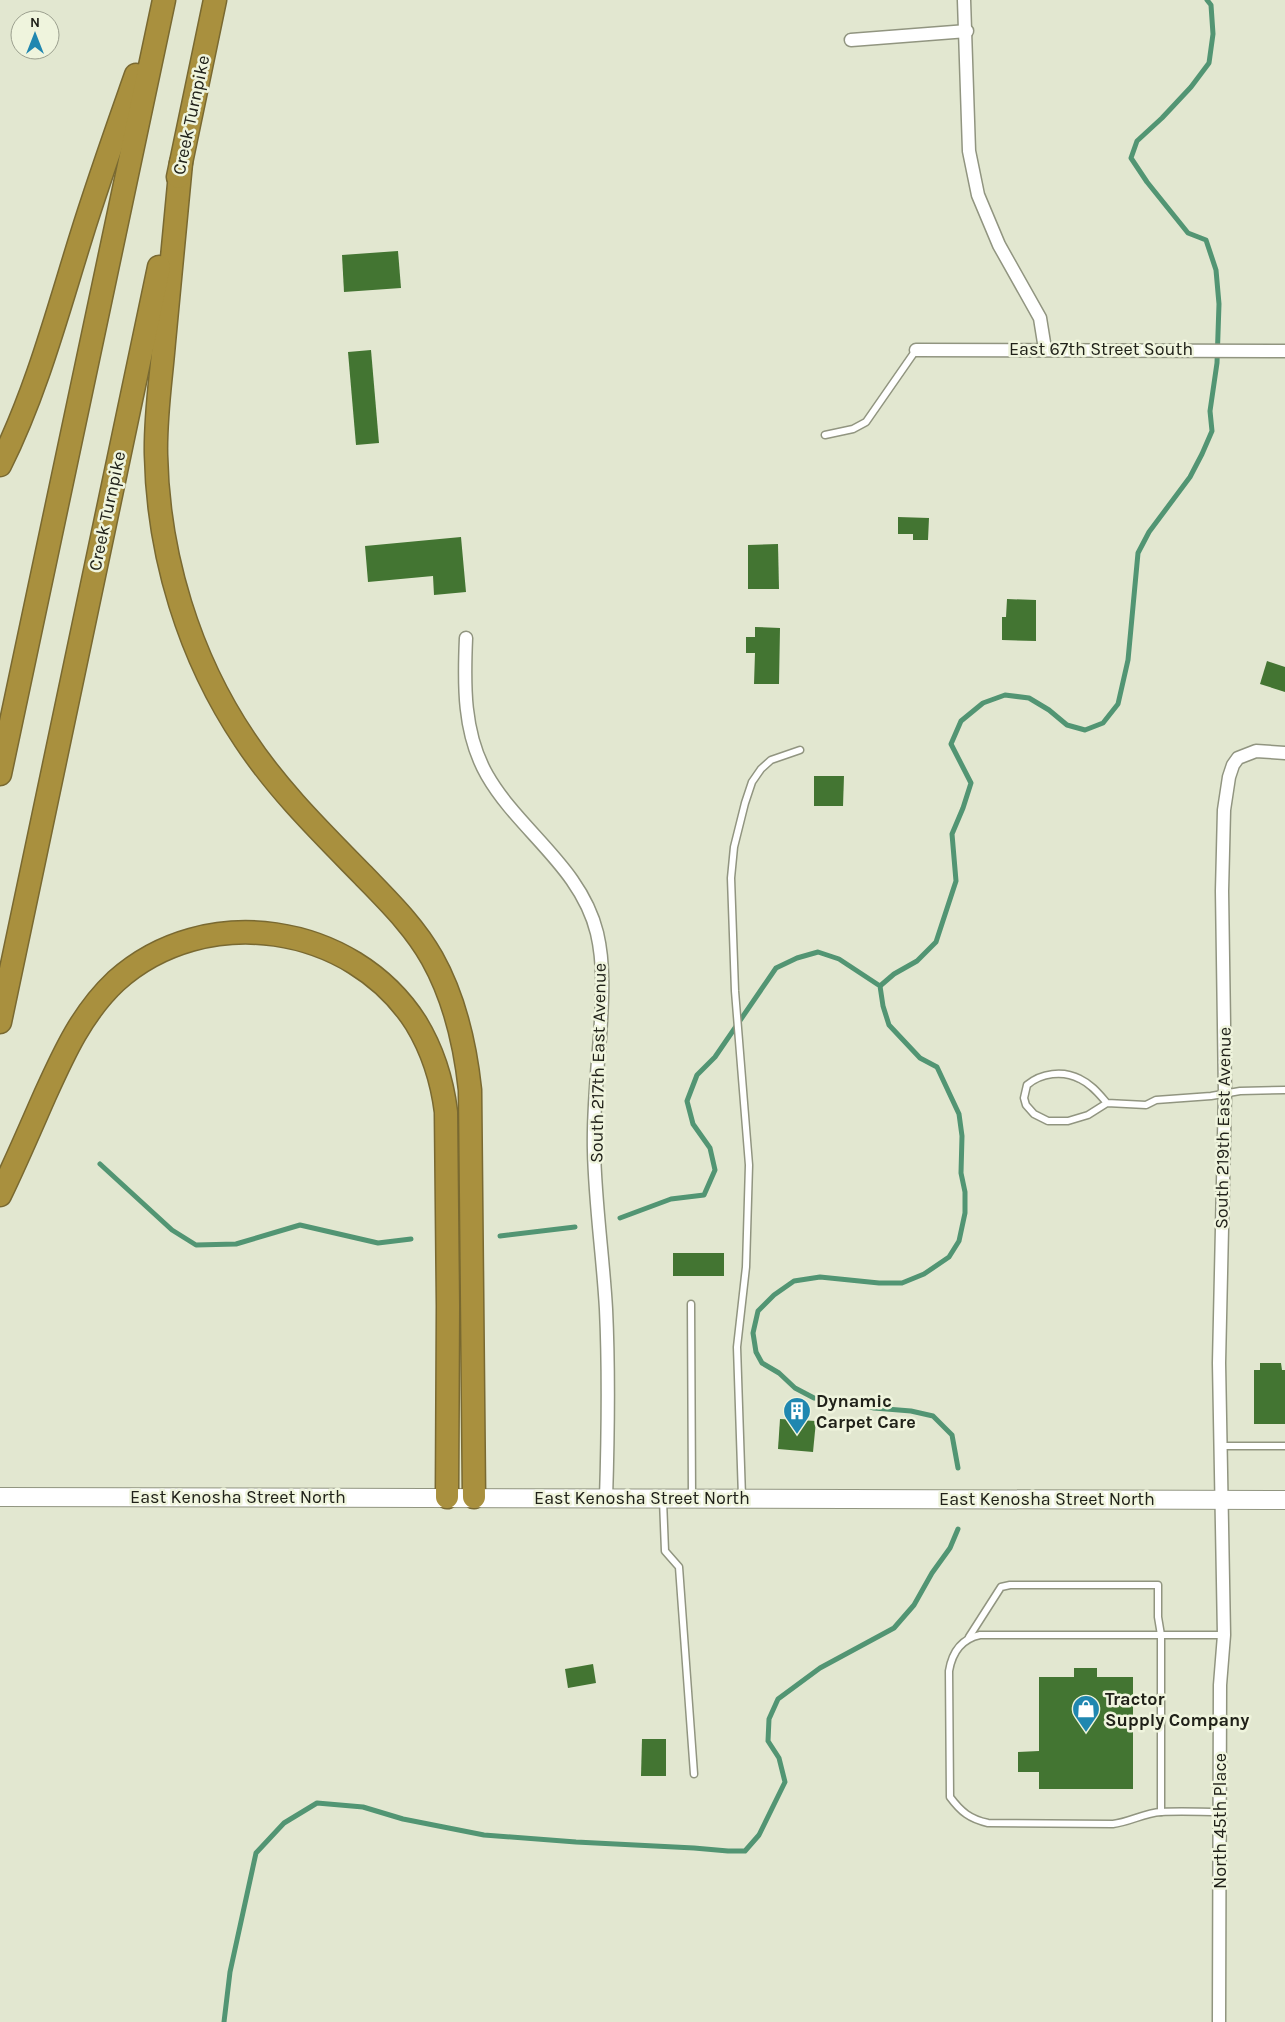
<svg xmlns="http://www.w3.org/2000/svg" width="1285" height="2022" viewBox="0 0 1285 2022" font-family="Karla,sans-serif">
  <rect width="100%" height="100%" fill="#e2e7d0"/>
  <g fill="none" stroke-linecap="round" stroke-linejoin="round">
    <g stroke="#529573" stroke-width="5">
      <polyline points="880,986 894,974 917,961 936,942 956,881 952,834 963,808 971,783 951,744 961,721 983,703 1005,695 1029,698 1049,710 1067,725 1085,730 1103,723 1118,704 1128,660 1138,553 1149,532 1190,477 1202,454 1212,431 1210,411 1217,363 1219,304 1216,270 1206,240 1188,233 1147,182 1131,158 1137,141 1162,118 1191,87 1209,63 1213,34 1211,5 1207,0"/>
      <polyline points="100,1164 172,1230 196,1245 236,1244 300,1225 378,1243 411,1239"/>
      <polyline points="620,1218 671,1199 704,1195 715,1170 710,1148 693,1124 687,1101 697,1075 715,1057 776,968 797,958 818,952 839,959 880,986 883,1006 889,1025 920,1058 937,1067 959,1114 962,1136 961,1173 965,1192 965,1213 959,1241 949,1257 924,1274 902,1283 879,1283 820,1277 794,1281 774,1295 758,1311 753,1333 756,1352 762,1363 779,1373 795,1388 814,1398 844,1401 874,1408 911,1411 933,1416 952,1435 958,1468"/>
      <polyline points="500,1236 575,1227"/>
      <polyline points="224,2022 230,1972 256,1853 284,1823 317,1803 363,1807 403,1819 484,1835 576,1842 694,1848 728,1851 745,1851 759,1835 785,1782 779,1758 768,1741 769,1719 778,1699 820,1668 894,1628 914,1605 932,1573 950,1548 958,1529"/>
    </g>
  </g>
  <g fill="#437532">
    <polygon points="398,251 401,288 344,292 342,255"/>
    <polygon points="371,350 379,443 356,445 348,352"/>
    <polygon points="898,517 929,518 928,540 913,540 913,534 898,534"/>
    <polygon points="461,537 466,592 434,595 433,576 368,582 365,546"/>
    <polygon points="778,544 779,589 748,589 748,545"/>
    <polygon points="1007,599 1036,600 1036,641 1002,640 1002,617 1006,617"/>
    <polygon points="755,627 780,628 779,684 754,684 755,653 746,653 746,637 755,637"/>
    <polygon points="1267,661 1285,667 1285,692 1260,684"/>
    <polygon points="814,776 844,776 843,806 814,806"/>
    <rect x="673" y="1253" width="51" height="23"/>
    <polygon points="1260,1363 1281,1363 1282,1370 1285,1370 1285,1424 1254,1424 1254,1370 1260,1370"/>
    <polygon points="780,1419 816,1421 813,1452 778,1449"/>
    <polygon points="593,1664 596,1683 568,1688 565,1669"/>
    <polygon points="1074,1668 1097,1668 1097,1677 1133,1677 1133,1789 1039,1789 1039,1772 1018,1772 1018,1752 1039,1751 1039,1677 1074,1677"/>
    <polygon points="642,1739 666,1739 666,1776 641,1776"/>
  </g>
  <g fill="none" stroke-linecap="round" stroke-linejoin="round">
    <defs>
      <g id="service">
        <polyline points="825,435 853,429 866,422 916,350"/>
        <path d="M1107 1103C1099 1094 1091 1084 1080 1079 1063 1070 1041 1073 1027 1085L1024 1098 1026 1105 1034 1114 1048 1121H1068L1088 1115 1107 1103 1146 1105 1156 1100 1211 1096 1240 1091 1285 1090"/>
        <polyline points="691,1304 692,1498"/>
        <polyline points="1222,1446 1285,1446"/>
        <polyline points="742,1497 737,1347 746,1267 749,1165 735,991 731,878 734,847 745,803 752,782 761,769 771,760 800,750"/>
        <polyline points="663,1500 665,1551 679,1567 694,1774"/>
        <polyline points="969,1637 1001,1587 1010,1585 1158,1585 1158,1617 1161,1635 1161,1812"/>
        <path d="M1220 1812C1201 1812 1181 1811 1161 1812 1144 1813 1130 1822 1113 1824L988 1823C970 1819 961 1812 950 1797L949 1671C952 1653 961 1639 980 1635H1224"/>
      </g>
      <g id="minor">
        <polyline points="964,0 969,151 978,195 999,245 1040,318 1045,349"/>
        <polyline points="851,40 967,31"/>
        <polyline points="916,350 1285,351"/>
        <path d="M466 638C464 684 463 733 487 775 519 831 581 867 597 933 605 967 602 1003 600 1037 597 1075 593 1112 594 1150 595 1203 603 1256 606 1309 609 1372 608 1436 606 1499"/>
        <polyline points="1219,2022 1220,1685 1224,1635 1219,1363 1225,1093 1222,891 1224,810 1229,777 1233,765 1238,758 1256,751 1285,753"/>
      </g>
      <polyline id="secondary" points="0,1497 1285,1500"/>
      <g id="motorway">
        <path d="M181 163C175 223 170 282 164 342 161 379 155 417 156 455 158 555 189 657 245 740 278 790 321 832 363 875 388 901 414 926 432 958 455 999 465 1043 470 1090L474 1497"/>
        <polyline points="178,177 215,0"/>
        <path d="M0 465C36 393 57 314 81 237 98 182 117 129 136 75"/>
        <polyline points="0,774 164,0"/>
        <polyline points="0,1022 159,267"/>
        <path d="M0 1195C16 1162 30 1129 45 1095 64 1053 82 1013 116 981 205 901 352 923 416 1023 433 1051 442 1080 446 1112L448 1306 447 1497"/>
      </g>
    </defs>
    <use href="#service" stroke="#919580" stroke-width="9"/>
    <use href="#minor" stroke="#919580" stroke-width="15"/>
    <use href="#secondary" stroke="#919580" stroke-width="20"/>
    <use href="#motorway" stroke="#796931" stroke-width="25"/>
    <use href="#service" stroke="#fff" stroke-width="6"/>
    <use href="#minor" stroke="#fff" stroke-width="12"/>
    <use href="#secondary" stroke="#fff" stroke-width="18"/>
    <use href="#motorway" stroke="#a9903e" stroke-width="22"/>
  </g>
  <defs>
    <symbol id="building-pin" viewBox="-11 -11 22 30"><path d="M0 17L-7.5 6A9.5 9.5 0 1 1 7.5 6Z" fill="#2087b0" stroke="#eff4dd"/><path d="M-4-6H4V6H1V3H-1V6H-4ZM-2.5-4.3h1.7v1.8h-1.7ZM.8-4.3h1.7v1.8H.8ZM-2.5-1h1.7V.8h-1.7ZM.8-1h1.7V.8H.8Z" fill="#fff"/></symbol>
    <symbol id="shop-pin" viewBox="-11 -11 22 30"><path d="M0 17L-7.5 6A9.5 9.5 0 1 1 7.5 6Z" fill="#2087b0" stroke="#eff4dd"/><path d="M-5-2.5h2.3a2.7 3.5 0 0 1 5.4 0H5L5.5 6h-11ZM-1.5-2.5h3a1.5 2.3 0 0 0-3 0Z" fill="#fff"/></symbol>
  </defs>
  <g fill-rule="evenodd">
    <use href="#building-pin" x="781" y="1395" width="32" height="43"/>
    <use href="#shop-pin" x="1070" y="1693" width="32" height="43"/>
  </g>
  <g text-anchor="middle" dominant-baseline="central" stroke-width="5" stroke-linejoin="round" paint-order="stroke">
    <g font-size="18" fill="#202119" stroke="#eff4dd">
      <text transform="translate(191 115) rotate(-78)">Creek Turnpike</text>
      <text x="1101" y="349">East 67th Street South</text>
      <text transform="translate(107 511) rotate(-78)">Creek Turnpike</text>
      <text transform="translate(598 1063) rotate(-89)">South 217th East Avenue</text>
      <text transform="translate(1223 1128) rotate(-89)">South 219th East Avenue</text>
      <text x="238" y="1497">East Kenosha Street North</text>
      <text x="642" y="1498">East Kenosha Street North</text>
      <text x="1047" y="1499">East Kenosha Street North</text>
      <text transform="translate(1220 1821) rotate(-90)">North 45th Place</text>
    </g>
    <g font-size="18" font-weight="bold" fill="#202119" stroke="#eff4dd" text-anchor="start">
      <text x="816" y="1401">Dynamic<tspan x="816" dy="21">Carpet Care</tspan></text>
      <text x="1105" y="1699">Tractor<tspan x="1105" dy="21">Supply Company</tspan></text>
    </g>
  </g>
  <g transform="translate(35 35)"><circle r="24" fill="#eff4dd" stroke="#9ca08f"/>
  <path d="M0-4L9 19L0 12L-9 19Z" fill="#2087b0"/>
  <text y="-8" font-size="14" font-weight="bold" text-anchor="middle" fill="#202119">N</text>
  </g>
</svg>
